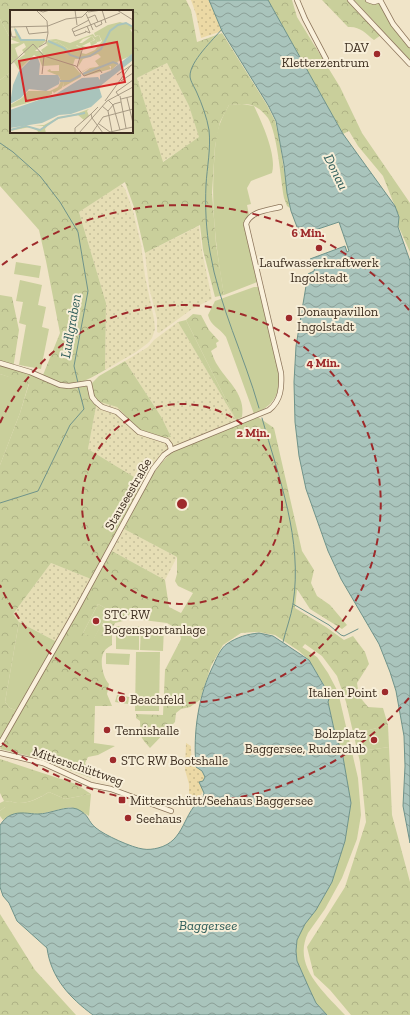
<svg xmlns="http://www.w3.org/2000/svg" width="410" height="1015" viewBox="0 0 410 1015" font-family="'Zilla Slab',serif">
  <defs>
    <pattern id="farmland-dots" width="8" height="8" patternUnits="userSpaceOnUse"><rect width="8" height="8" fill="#e6deb5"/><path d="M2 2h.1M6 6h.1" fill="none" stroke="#c6bf9b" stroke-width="1.8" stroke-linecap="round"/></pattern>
    <pattern id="forest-crowns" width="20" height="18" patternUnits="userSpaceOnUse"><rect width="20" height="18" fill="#c9cf9b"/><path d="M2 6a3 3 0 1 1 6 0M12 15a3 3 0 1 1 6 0" fill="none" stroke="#aeb285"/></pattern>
    <pattern id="sand-dots" width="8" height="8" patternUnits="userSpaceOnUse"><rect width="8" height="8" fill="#ecd9a5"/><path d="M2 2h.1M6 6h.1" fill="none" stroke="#cbbb8e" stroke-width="1.8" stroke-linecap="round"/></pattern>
    <pattern id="water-waves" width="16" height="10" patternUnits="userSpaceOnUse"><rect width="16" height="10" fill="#a9c4bc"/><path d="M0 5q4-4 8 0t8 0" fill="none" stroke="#8ba098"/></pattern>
  </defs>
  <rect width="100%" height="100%" fill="#f0e4c8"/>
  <g fill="url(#farmland-dots)">
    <polygon points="167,63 189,106 200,137 162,162 137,78"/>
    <polygon points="121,184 125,189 133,211 141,244 145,276 154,319 155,329 152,338 148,343 136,352 105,370 106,303 79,212"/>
    <polygon points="199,226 202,251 212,299 192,309 159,333 157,332 157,319 149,287 145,253"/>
    <polygon points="178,322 236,420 169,449 161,455 144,483 88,449 97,401 117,407 140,430 164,438 171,437 162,418 125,361 148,347 154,340"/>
    <polygon points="124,529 177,557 165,580 112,551"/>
    <polygon points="51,563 91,579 57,642 19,622 13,614"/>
  </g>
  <g fill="#c9cf9b">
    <polygon points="354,0 365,0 371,4 380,3 392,25 410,48 410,60"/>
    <polygon points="0,19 11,40 11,72 0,80"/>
    <path d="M242 104 254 106C262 123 277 155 272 173L251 181 247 188 251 204 247 205 249 215 246 219 244 226 257 282 224 295C216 248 211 211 214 164 215 150 215 134 221 121 223 116 226 110 229 105Z"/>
    <polygon points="16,262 41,266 39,278 14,274"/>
    <polygon points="20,280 42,285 38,305 46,307 42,327 49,329 41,369 19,365 26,325 19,323 23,302 16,301"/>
    <path d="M254 287H258L260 289 280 380C278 399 270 407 254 414L226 337C219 327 211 327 208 315L215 301Z"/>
    <polygon points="186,320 236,420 178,322"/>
    <polygon points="0,374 29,383 20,413 0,465"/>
    <polygon points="98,604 109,610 94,639 83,633"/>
    <polygon points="19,622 57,642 18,711 10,708 5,702"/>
    <polygon points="116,626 139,626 139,650 116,649"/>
    <polygon points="141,627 164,627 163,651 140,650"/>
    <path d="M302 647 317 657 328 673 338 692 358 778 361 815 357 839 342 878 325 909 308 933C292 966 324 992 345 1015H327L316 1003 309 988 297 961 296 951 297 940 305 924 316 910 332 882 345 841 351 803 328 702 330 695 309 660 299 651Z"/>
    <polygon points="136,652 160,652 159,711 135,711"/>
    <polygon points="106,653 130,654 129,665 106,664"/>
    <polygon points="117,695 129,697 128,704 115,702"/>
    <polygon points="388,725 389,747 361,751 358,733"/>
    <path d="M49 792 65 799 91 794 89 816 77 809 70 807 39 814 21 813 11 815 3 820 0 816V811L5 807 4 802 10 801C23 807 38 799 49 792Z"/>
  </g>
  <g fill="url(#forest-crowns)" fill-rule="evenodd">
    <path d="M0 0H186L191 10 197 42 222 33 267 105 275 121 279 138 290 208 287 206 284 198C280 176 278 136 268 118 265 114 259 108 254 106 246 103 237 105 229 105L220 122 215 146 212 193 216 244 224 295 215 297 203 250 200 225 145 253 135 210 125 182 79 212 106 303 105 370C91 378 73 389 57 383 52 381 47 377 43 375L60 333 46 261 39 230 0 186V80L11 72V132H132V11H11V40L0 19ZM167 63 189 106 199 137 163 162 137 78Z"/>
    <polygon points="268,0 292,0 297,17 340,87 362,133 410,203 410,252 397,223 399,217 383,176 358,146 349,131 343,134"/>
    <path d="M322 0H348L381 35 374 40C365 33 360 26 348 27Z"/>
    <polygon points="0,295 12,297 19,330 13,369 38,376 59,387 91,384 99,376 125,361 162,418 171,437 164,438 140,430 117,407 97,401 88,449 144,483 91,579 51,563 13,614 19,622 5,702 10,708 18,711 0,740 0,465 20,413 29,384 0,374"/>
    <path d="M193 314 201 315 209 330 219 341 216 343 217 347 211 351C213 356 215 362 218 366 228 382 246 395 242 417L236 420 186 320Z"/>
    <path d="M258 417 274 428 302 551 314 570 311 583 317 596 330 605 347 625 342 629 310 609 297 589 295 608 326 627 344 640 353 636 365 652 369 664 357 683 359 696 368 707 383 708 388 725 358 733 361 751 389 747 392 815 410 882V1015H351L330 990 314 975 307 947 345 887 366 822 360 762 346 702 337 676 322 656 305 644 299 651 275 635 258 632 241 633 223 645 211 666 200 700 190 707 181 709 176 713 175 722 150 748C138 734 141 737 140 721L136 718V714L163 715 165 670 181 639 179 630 167 623 143 620 131 613 123 621 115 623 112 629V645C109 647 105 649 104 652 99 660 103 678 109 684L107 694 112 706H95L94 743 115 746 98 755 88 757 85 763 91 778 37 758 0 749 112 551 165 580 169 607 181 613 193 593 178 586 175 581 177 574V557L124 529C137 504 151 468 174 451ZM98 604 109 610 94 638 83 633Z"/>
    <path d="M0 759 76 784 91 794 65 799 49 792C37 799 23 807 10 801L5 802V807L0 811V803L4 801 0 793Z"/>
    <polygon points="0,914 35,970 76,1015 0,1015"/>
  </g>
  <g fill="url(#sand-dots)">
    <polygon points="191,0 209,0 222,31 201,38 196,14"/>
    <path d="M186 743 191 746C191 769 197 761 205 777L203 781 204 793 202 792 200 797 191 796 189 793V784L185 770Z"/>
  </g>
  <g fill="url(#water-waves)" stroke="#6f938a">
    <polygon points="209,0 268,0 343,134 395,206 399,217 398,227 410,261 410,843 403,806 405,766 404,736 396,691 390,672 379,644 341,579 328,551 306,489 299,456 295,422 294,382 296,346 308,274 314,271 315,267 312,260 311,261 310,259 345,246 347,252 349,251 339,222 300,235 291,211 287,193 284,165 276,121 268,105 222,31"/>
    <path d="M259 633 273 636 309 660 330 696 328 702 334 729 343 757 351 803 345 841 332 882 316 910 305 924 297 940 296 951 297 961 309 988 316 1003 327 1015H93C70 998 51 978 47 948L17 921 9 903 3 896 0 887V825C3 821 6 817 11 815 20 811 29 814 38 814 50 814 67 805 77 809 90 815 87 821 96 828 104 835 133 848 143 849 148 850 154 849 158 848 186 841 182 812 203 798L204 793 199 782 203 781 205 777 202 771 196 767C193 732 198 696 214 664 217 657 221 648 227 644 237 637 248 634 259 633Z"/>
  </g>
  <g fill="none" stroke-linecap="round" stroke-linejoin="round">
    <g stroke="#6f938a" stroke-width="1">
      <path d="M222 29C213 40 190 61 190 76 190 81 195 88 197 93 202 104 207 118 209 130 211 149 207 167 206 185 205 207 206 230 210 252 219 306 244 355 259 408"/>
      <polyline points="0,143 13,152 40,176 60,202 78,232 88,291 74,366 78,383"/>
      <path d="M262 418C279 479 303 539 293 604 291 617 286 629 283 642"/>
      <polyline points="0,503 38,491 70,425 84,409 78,386"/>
      <polyline points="293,604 329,625 341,635 344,636 358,629"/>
    </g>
    <defs>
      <g id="street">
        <polyline points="297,0 305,19 326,59"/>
        <polyline points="350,0 410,64"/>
        <polyline points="368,0 374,2 380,0"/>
        <polyline points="380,0 393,24 410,45"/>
        <polyline points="0,363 30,372 60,385 69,386 89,383 92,397 96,402 102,407 117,412 139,432 167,441 170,445 171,450"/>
        <path d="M0 744 77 609 153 469 164 455 171 450 269 410C281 401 282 387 281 373L246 224C250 211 269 210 280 207"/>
        <polyline points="0,753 43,763 91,785 111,789 171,811"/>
      </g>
    </defs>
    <use href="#street" stroke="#8d765c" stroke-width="6"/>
    <use href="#street" stroke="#faf1dc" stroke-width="4.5"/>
  </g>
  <g fill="none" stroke="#9e2a2b" stroke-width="2" stroke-dasharray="7 5">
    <circle cx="182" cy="504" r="100"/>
    <path d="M0 423A199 199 0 1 1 0 585"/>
    <path d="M409 698A299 299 0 0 1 2 743M2 265A299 299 0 0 1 409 310"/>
  </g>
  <g fill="#9e2a2b" stroke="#f7eed8" stroke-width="1.5">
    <circle cx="377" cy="54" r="4"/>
    <circle cx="319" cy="248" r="4"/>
    <circle cx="289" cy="318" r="4"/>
    <circle cx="96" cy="621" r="4"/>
    <circle cx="385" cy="692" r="4"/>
    <circle cx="122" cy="699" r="4"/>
    <circle cx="107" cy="730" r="4"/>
    <circle cx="374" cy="740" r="4"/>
    <circle cx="113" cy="760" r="4"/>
    <rect x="118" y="796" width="8" height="8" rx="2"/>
    <circle cx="128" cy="818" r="4"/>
  </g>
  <g text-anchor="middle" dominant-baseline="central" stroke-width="4" stroke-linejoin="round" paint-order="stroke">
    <g font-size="13" fill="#3d2e20" stroke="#f7eed8" text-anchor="start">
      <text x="369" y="47" text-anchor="end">DAV<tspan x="369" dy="15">Kletterzentrum</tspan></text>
      <text x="319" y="262" text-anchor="middle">Laufwasserkraftwerk<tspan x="319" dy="15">Ingolstadt</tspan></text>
      <text x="297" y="311">Donaupavillon<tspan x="297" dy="15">Ingolstadt</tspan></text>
      <text x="104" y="614">STC RW<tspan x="104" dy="15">Bogensportanlage</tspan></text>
      <text x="377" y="692" text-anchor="end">Italien Point</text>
      <text x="130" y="699">Beachfeld</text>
      <text x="115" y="730">Tennishalle</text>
      <text x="366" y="733" text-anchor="end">Bolzplatz<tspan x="366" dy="15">Baggersee, Ruderclub</tspan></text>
      <text x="121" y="760">STC RW Bootshalle</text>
      <text x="130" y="800">Mitterschütt/Seehaus Baggersee</text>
      <text x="136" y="818">Seehaus</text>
    </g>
    <g font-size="13" fill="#3d2e20" stroke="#f7eed8">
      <text transform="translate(128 494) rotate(-60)">Stauseestraße</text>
      <text transform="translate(78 766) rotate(19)">Mitterschüttweg</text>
    </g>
    <g font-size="14" font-style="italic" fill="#2f5d5a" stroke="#f7eed8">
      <text transform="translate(336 172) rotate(64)">Donau</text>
      <text transform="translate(71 326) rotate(-80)">Ludlgraben</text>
      <text x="208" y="925">Baggersee</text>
    </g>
  </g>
  <g transform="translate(10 10)">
    <rect width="123" height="123" fill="#f0e4c8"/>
    <path d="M83 24 85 27 89 25 91 31 87 32 86 29 87 33 81 36 80 32 85 30 82 26 73 29 66 36 71 37 70 42 60 40 48 32 38 30 46 29 60 33ZM92 56H99L101 59 75 66 72 64 80 58Z" fill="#c9cf9b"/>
    <path d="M110 12 123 16V20L120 19 123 24V43L120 46 107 52 108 54 100 61 92 64 101 60V56L83 59 89 56 85 51 91 47 88 44 73 49 68 57 70 49H65L63 55 70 63 80 57 71 63V67L53 77 54 72 52 78 44 83 42 81V84L24 91 0 98V95L12 88 18 81H40L48 77 51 71 49 66 37 61 40 59 41 61H49V55L32 56 29 48 24 45 9 60 4 52 15 44 12 40 16 37 14 33 5 38 8 47 0 55V34L10 33 0 29 6 27 4 16 11 29 37 30 25 41H30L33 43 31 40 38 35 36 34 38 30 48 32 60 40 70 42 71 37 62 33H72L82 26 84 30 72 36 78 37 71 40V43L76 44 85 40 92 31 89 25 85 26 84 23 98 15ZM79 99 77 101 79 106 74 110 68 105 50 108 39 114 35 119 36 123H27L28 121 20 117 0 121 15 115 29 120 34 118 33 116 24 115H34L49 107 63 105Z" fill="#c9cf9b"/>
    <path d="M123 43V50L89 77 92 87 81 97 61 104 49 105 32 113 0 118V100L46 84 72 68 88 67 90 70V65L100 61ZM23 47 28 48 30 54 29 65H48L50 69 49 74 36 81 19 79 11 88 0 94 3 75 9 61Z" fill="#a9c4bc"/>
    <path fill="none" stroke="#a9c4bc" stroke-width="2" d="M5 19 11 30H35M38 31 54 38 60 45 69 48 80 46 91 39 100 21 108 15 116 13 123 17M73 64 103 52 108 54M50 71H60L71 65M0 120 16 116 30 120 48 108 75 103"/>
    <path fill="none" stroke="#a89b85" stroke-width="1" d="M26 0 37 11 38 23 36 33 29 37M27 0 33 2 40 0M65 0 67 15M92 0 96 13M107 0 123 10M78 2 92 0M76 4 83 20M78 8 85 5 88 12M84 13 86 17 92 14 91 11M16 16 19 24 38 22M0 17 38 16 56 9 72 7 79 0M0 18 2 27H6M75 21 80 23 77 16M63 22 110 3M76 22 65 26 62 19 79 10M34 46 66 56 74 66 90 60 92 63M0 55 23 34 34 46 32 64M67 57 73 37M107 65 123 54M111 71 123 63M109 86 106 82 123 70M110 86 116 118M117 88 123 113M111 89 123 86M98 90 103 95 110 120M95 91 121 55M92 96 98 101 102 122M98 101 104 94 111 92M82 108 81 104 88 97M82 108 93 123M89 114 100 122 123 117M65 123V118L81 104M69 123 97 91 123 77M82 123 93 107 123 99"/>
    <path fill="#d62828" fill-opacity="0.15" stroke="#d62828" stroke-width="2" d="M107 32 115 72 16 91 9 51Z"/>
    <rect width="123" height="123" fill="none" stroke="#3d2e20" stroke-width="2"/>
  </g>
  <circle cx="182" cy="504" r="6" fill="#9e2a2b" stroke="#f7eed8" stroke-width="2"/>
  <g font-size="12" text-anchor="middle" font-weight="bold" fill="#9e2a2b" stroke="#f7eed8" stroke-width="4" stroke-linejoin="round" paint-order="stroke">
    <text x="308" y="237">6 Min.</text>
    <text x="323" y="367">4 Min.</text>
    <text x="253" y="437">2 Min.</text>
  </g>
</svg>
